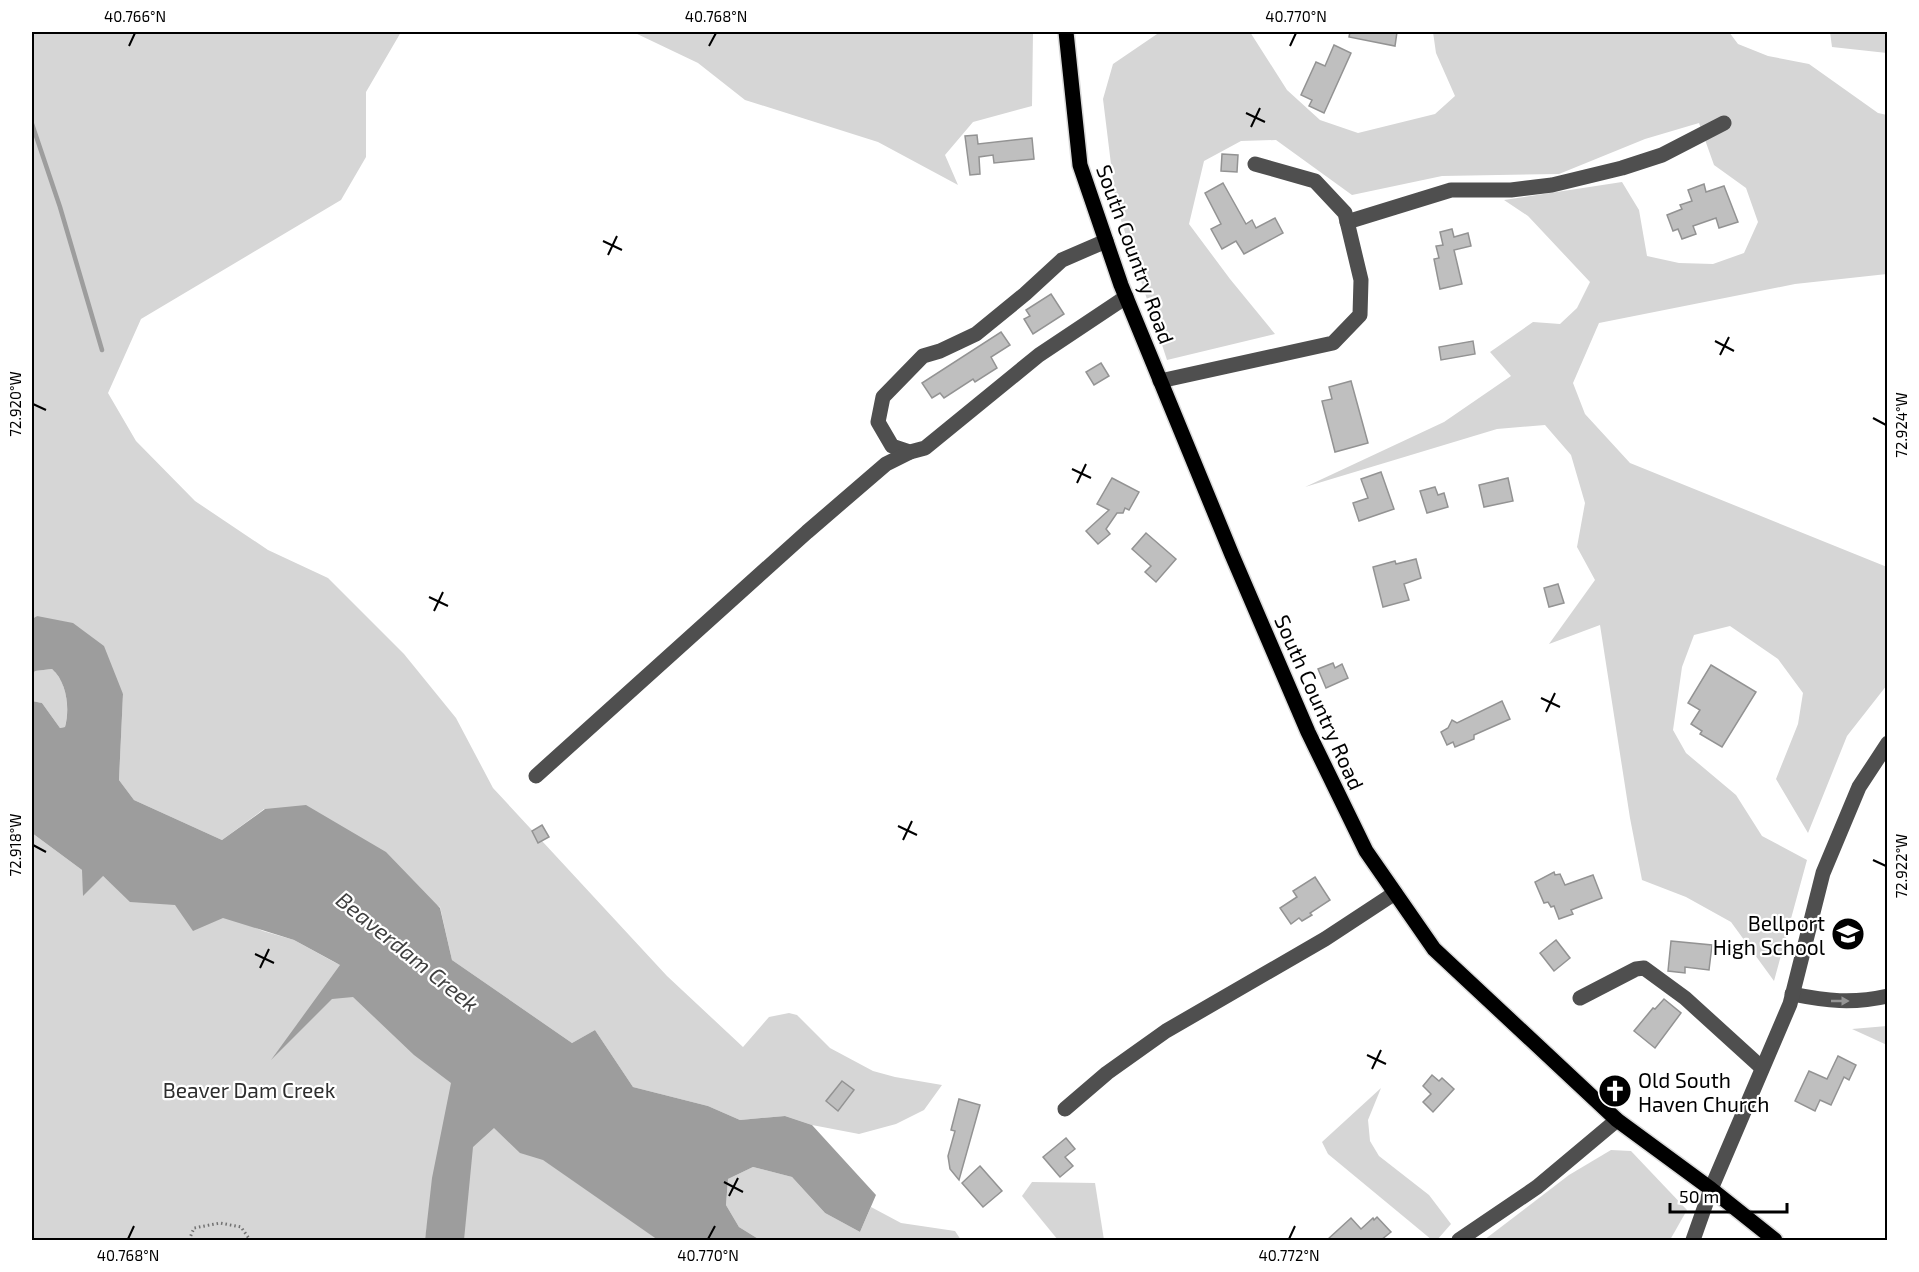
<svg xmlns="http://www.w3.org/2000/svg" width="1919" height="1272" viewBox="0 0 1919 1272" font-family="'Exo 2',sans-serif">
  <rect width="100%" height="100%" fill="#fff"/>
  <g fill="#d6d6d6">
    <polygon points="32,32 401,32 366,92 366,157 341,200 141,319 108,393 136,441 195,501 268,550 328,578 404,654 456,718 493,788 667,976 743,1047 769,1017 789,1013 797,1015 830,1048 873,1071 895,1077 942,1085 924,1110 896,1124 859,1134 812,1125 785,1116 740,1120 708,1106 633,1087 595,1030 572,1043 452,960 440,907 264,809 222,840 134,800 119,780 123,694 37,616 32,619"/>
    <polygon points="633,32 1033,32 1032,106 973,122 945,155 958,185 878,142 745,100 698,63"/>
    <polygon points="1160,32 1250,32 1287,90 1320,120 1358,133 1435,114 1455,96 1436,53 1433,32 1729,32 1738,44 1768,56 1809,64 1878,113 1887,115 1887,274 1795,284 1599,323 1573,383 1585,414 1630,463 1887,567 1887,685 1847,736 1808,833 1776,779 1798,724 1803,693 1778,659 1730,626 1694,635 1682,667 1673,730 1686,753 1736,795 1762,836 1807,860 1774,981 1731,922 1686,897 1642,880 1630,818 1600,625 1549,644 1595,580 1577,547 1585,503 1571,455 1545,425 1497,429 1305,487 1444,422 1511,376 1490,352 1533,322 1560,324 1577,308 1590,282 1528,216 1504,200 1622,182 1639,210 1647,256 1679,263 1713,264 1744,253 1758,222 1746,188 1714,165 1699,123 1645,139 1559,174 1442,176 1352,195 1276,140 1241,141 1204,161 1189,224 1230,279 1275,334 1167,360 1116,205 1103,99 1113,64"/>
    <polygon points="1830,32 1887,32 1887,53 1832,47"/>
    <path d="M52 669C67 682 70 709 65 727L60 728 42 703 32 701V675L35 671Z"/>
    <polygon points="32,833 82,870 103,876 130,901 147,879 263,931 294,940 334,962 378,982 678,1240 464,1240 464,1233 427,1226 425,1240 32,1240"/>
    <polygon points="1887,1026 1887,1045 1852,1029"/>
    <polygon points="1381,1088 1368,1120 1370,1141 1379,1156 1429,1195 1451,1224 1437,1240 1432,1240 1328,1154 1322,1142"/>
    <polygon points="1611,1150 1631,1151 1687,1210 1670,1240 1484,1240 1569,1175"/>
    <polygon points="753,1167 792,1177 825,1213 860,1232 871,1207 901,1223 955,1231 961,1240 760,1240 739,1227 726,1205 728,1179"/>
    <polygon points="1032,1182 1095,1183 1104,1240 1058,1240 1022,1196"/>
  </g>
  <path fill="#9d9d9d" d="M37 616 73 623 104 646 123 694 119 780 134 800 222 840 265 809 306 805 386 852 440 908 452 960 572 1043 595 1030 633 1087 708 1106 740 1120 785 1116 812 1125 876 1195 860 1232 825 1213 792 1177 753 1167 728 1179 726 1205 739 1227 760 1240H658L543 1160 520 1153 494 1128 473 1147 464 1240H425L432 1178 451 1083 414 1055 353 997 332 999 271 1060 340 965 294 940 223 918 193 931 175 905 130 902 103 876 83 896 82 870 32 833V701L42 703 60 728 65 727C70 709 67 682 52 669L35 671 32 675V619Z"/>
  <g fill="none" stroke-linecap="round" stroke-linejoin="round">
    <polyline stroke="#9d9d9d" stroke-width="4.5" points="32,124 60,207 102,350"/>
  </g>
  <g fill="#bfbfbf" stroke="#939393" stroke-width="1.5">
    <polygon points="1350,32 1397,32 1395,46 1349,37"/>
    <polygon points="1334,45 1351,53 1324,113 1309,106 1312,100 1301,95 1316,62 1325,66"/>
    <polygon points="977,135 978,144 1032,138 1034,159 994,163 993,155 979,157 980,174 970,175 965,136"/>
    <polygon points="1222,154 1238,155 1237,172 1221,171"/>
    <polygon points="1223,183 1246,224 1252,220 1256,228 1275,218 1283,233 1244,254 1236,241 1222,249 1211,229 1221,224 1205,193"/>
    <polygon points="1704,184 1706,192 1724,186 1738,222 1719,228 1716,218 1693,226 1696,234 1682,239 1678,229 1673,231 1667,215 1682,209 1680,205 1692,201 1688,190"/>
    <polygon points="1452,229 1454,237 1468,233 1471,246 1454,250 1462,284 1440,289 1434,259 1439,258 1436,246 1443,245 1440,232"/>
    <polygon points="1051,294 1064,314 1033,334 1024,319 1030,316 1026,310"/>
    <polygon points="1001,332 1010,345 991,357 997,368 975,382 973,379 944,398 940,393 932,398 922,383"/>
    <polygon points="1473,341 1475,354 1441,360 1439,347"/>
    <polygon points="1101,363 1109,376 1094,385 1086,372"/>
    <polygon points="1351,381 1368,443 1335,452 1322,401 1332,399 1329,387"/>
    <polygon points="1381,472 1394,509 1359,521 1353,503 1368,498 1361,479"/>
    <polygon points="1112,478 1139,492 1129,510 1125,508 1123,513 1117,513 1106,529 1110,534 1098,544 1086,531 1109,510 1097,504"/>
    <polygon points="1508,478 1513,501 1484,507 1479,485"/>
    <polygon points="1435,487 1438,495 1444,493 1448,507 1427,513 1420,491"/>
    <polygon points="1146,533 1176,559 1156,582 1145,572 1151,566 1132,549"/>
    <polygon points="1416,559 1421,578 1404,584 1409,600 1383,607 1373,567 1395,561 1396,564"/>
    <polygon points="1558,584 1564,603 1549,607 1544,588"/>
    <polygon points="1333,663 1335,668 1342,664 1348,678 1326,688 1318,669"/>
    <polygon points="1711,665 1756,692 1722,747 1700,734 1702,731 1691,724 1700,710 1688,703"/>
    <polygon points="1502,701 1510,719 1474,735 1474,739 1455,747 1453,742 1447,745 1441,732 1448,728 1452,720 1457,723"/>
    <polygon points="542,825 549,837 538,843 532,831"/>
    <polygon points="1554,872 1555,875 1560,874 1565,885 1593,875 1602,898 1571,910 1573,914 1559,919 1554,906 1551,907 1548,902 1544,903 1535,882"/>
    <polygon points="1315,877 1330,900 1310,913 1312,915 1302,921 1299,918 1291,924 1280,908 1297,897 1293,891"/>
    <polygon points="1556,940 1570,958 1554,971 1540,953"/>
    <polygon points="1671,941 1712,945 1709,970 1685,967 1685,973 1668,971"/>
    <polygon points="1664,999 1681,1013 1655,1048 1634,1031 1653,1008 1655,1009"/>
    <polygon points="1838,1056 1856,1065 1849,1080 1844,1077 1831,1105 1820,1100 1815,1111 1795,1101 1809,1071 1827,1079"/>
    <polygon points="1432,1075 1439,1081 1442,1078 1454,1089 1433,1112 1423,1102 1431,1094 1423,1086"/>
    <polygon points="842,1081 854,1090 838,1111 826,1101"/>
    <polygon points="959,1099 980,1105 959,1180 950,1169 948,1156 955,1131 951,1130"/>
    <polygon points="1066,1138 1075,1149 1065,1157 1073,1166 1060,1177 1043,1157"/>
    <polygon points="980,1166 1002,1191 983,1207 962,1183"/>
    <polygon points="1377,1217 1391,1232 1381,1240 1327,1240 1351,1218 1361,1229 1373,1218 1374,1220"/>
  </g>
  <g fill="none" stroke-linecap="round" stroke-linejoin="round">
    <defs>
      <polyline id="major" points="1066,32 1080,165 1121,285 1232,555 1308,732 1366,851 1434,949 1617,1120 1711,1189 1775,1240"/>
    </defs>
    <use href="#major" stroke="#dbdbdb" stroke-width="18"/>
    <polyline stroke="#717171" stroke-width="3" stroke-dasharray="1.5 3" stroke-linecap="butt" points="189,1240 194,1228 220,1223 241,1227 250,1240"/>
    <g stroke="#4f4f4f" stroke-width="15">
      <polyline points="1347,222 1451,190 1511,190 1552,185 1622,168 1662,155 1724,123"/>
      <polyline points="1106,241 1062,260 1025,294 976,334 940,351 923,356 883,397 878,422 892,446 910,452 925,448 1039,355 1126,297"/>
      <polyline points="1160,381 1333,343 1360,315 1361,280 1345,213 1315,181 1255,164"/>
      <polyline points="536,776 807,532 886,464 910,452"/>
      <path d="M1792 994C1827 1001 1852 1004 1888 996"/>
      <polyline points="1580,998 1636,969 1644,968 1685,998 1762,1068"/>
      <polyline points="1065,1109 1107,1073 1166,1031 1325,939 1395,893"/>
      <polyline points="1459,1240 1537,1187 1617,1120"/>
      <polyline points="1693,1240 1711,1189 1790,1004 1823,873 1859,787 1888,743"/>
    </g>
    <use href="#major" stroke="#000" stroke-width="15"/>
  </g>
  <defs><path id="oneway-solid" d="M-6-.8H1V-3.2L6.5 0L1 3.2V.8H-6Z" transform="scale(1.5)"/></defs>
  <use fill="#959595" href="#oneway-solid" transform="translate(1840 1001)"/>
  <path fill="none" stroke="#000" stroke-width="2" d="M129 46 135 33M709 46 716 33M1290 46 1296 33M1246 113 1265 122M1251 127 1260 108M603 241 622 250M608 255 617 236M1715 341 1734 351M1720 355 1729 337M33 404 46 410M1873 418 1886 425M1072 469 1091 478M1077 483 1086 464M429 597 448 606M434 611 443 592M1541 698 1560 707M1546 712 1555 693M898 826 917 835M903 840 912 821M33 845 46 852M1873 860 1886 866M255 954 274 963M260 968 269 949M1367 1055 1386 1064M1372 1069 1381 1050M724 1182 743 1192M729 1196 738 1178M128 1239 134 1226M708 1239 715 1226M1289 1239 1295 1226"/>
  <defs>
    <symbol id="school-disc" viewBox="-11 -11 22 22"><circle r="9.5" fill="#000" stroke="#fff"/><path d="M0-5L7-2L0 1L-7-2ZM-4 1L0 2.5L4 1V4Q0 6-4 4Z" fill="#fff"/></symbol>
    <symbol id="church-disc" viewBox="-11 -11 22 22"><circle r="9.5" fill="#000" stroke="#fff"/><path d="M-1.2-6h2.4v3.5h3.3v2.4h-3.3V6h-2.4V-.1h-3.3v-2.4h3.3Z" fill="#fff"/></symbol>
  </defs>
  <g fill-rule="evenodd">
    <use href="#school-disc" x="1829" y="915" width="38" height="38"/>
    <use href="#church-disc" x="1596" y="1072" width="38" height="38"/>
  </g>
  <g text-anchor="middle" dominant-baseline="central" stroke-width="4.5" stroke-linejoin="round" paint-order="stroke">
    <g font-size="21" fill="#000" stroke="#fff">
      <text transform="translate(1136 254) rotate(70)">South Country Road</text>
      <text transform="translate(1320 702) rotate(66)">South Country Road</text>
    </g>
    <g font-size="21" fill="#000" stroke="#fff" text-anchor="end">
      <text x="1825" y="922">Bellport<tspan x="1825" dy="24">High School</tspan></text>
      <text x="1638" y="1079" text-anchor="start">Old South<tspan x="1638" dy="24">Haven Church</tspan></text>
    </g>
    <g font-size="21" fill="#2d2d2d" stroke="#fff">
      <text x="249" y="1089">Beaver Dam Creek</text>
    </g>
    <g font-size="22" font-style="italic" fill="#3e3e3e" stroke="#fff">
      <text transform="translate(408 951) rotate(39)">Beaverdam Creek</text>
    </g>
  </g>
  <rect width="1919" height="1272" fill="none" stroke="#ffffff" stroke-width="66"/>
  <path d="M1670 1203v9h117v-9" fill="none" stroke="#000000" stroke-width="3"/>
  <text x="1679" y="1203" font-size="18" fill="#000000" stroke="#ffffff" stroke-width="4.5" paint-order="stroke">50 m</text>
  <rect x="33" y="33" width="1853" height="1206" fill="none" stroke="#000" stroke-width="2"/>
  <g font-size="15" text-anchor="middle" fill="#000">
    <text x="135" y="22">40.766°N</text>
    <text x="716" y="22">40.768°N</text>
    <text x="1296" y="22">40.770°N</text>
    <text transform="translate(16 404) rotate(-90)" y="5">72.920°W</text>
    <text transform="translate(1902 425) rotate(-90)" y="5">72.924°W</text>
    <text transform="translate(16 845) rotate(-90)" y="5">72.918°W</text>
    <text transform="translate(1902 866) rotate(-90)" y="5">72.922°W</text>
    <text x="128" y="1261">40.768°N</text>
    <text x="708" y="1261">40.770°N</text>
    <text x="1289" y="1261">40.772°N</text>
  </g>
</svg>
